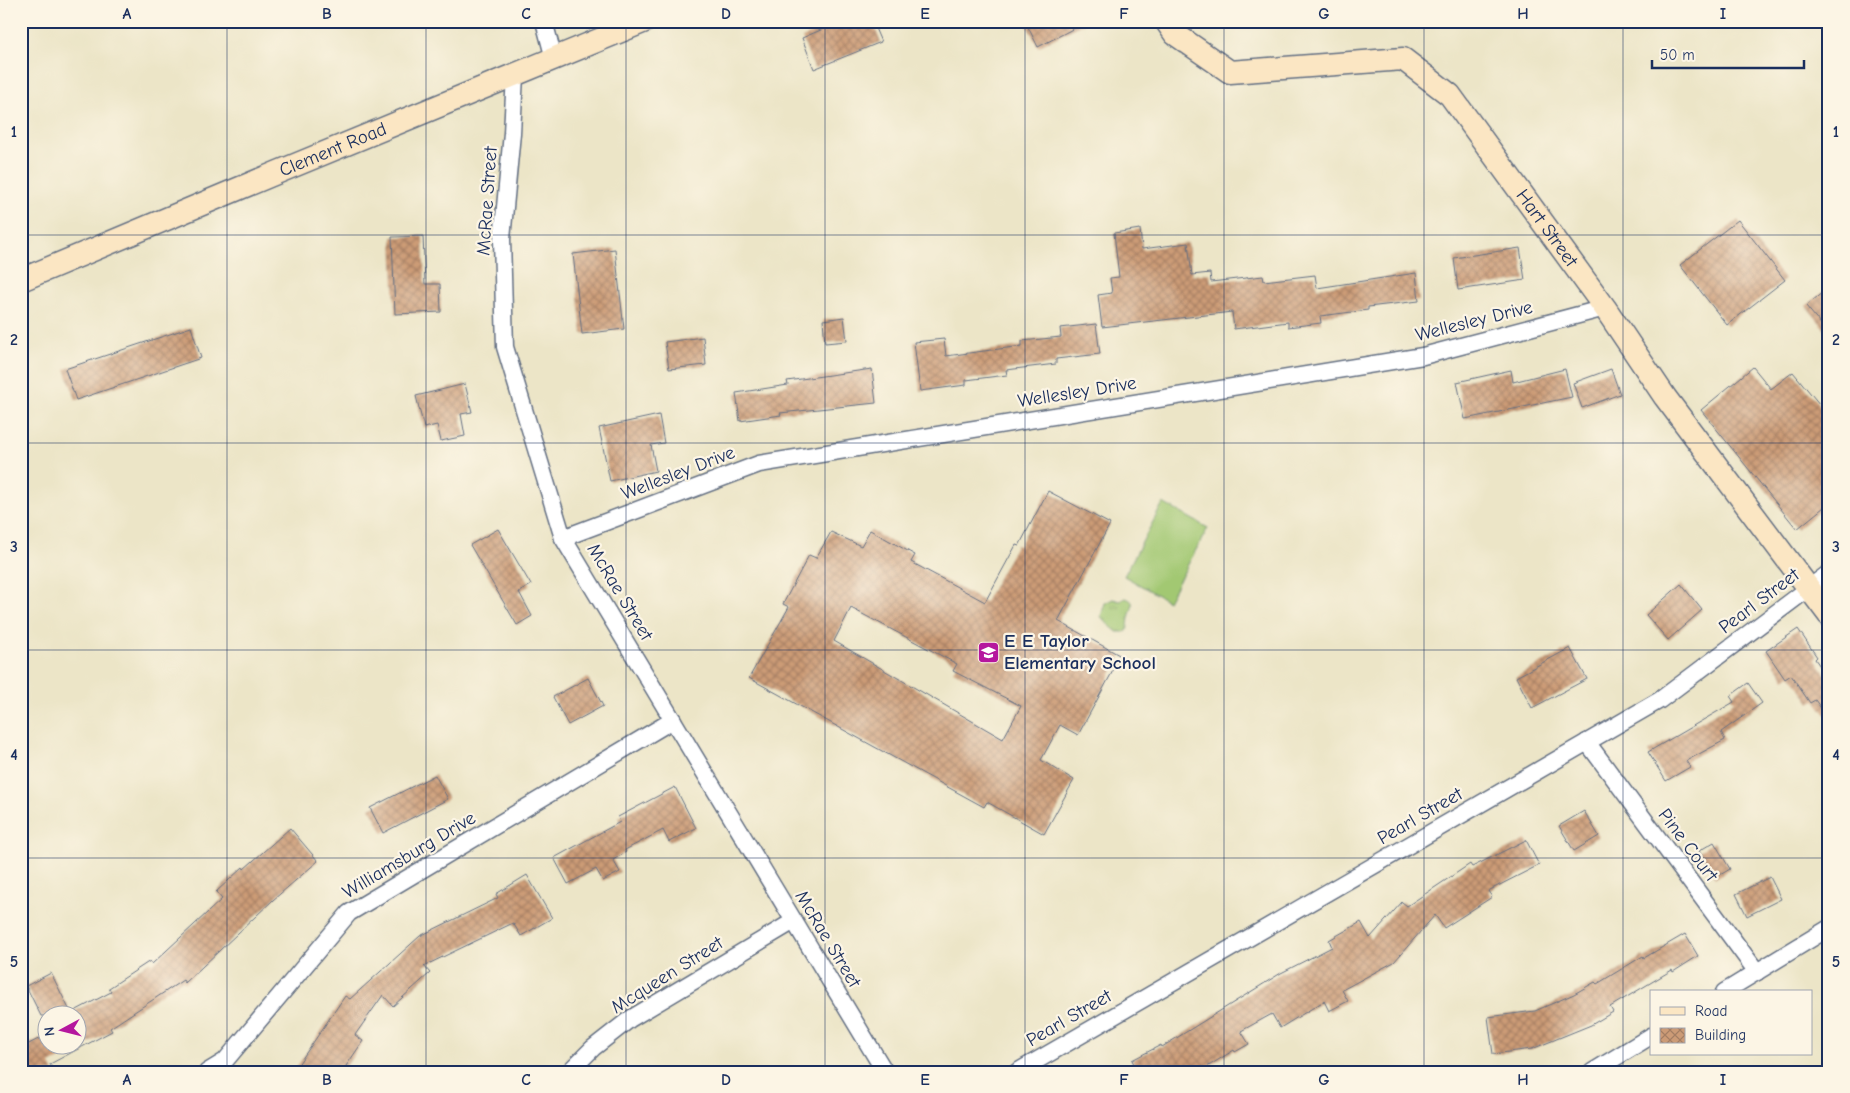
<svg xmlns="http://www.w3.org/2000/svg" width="1850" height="1093" viewBox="0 0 1850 1093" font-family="'Comic Neue',sans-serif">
  <defs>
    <pattern id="park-tufts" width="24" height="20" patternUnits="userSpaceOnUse" patternTransform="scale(1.25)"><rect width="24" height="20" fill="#a2c872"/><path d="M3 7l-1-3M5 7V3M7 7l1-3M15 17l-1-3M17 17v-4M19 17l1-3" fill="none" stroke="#83a361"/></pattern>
    <pattern id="building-cross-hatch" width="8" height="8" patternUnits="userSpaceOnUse" patternTransform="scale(1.25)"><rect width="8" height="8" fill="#cc9b76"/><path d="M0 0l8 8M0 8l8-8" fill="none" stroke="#a57f64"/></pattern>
  </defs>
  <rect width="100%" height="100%" fill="#fcf5e5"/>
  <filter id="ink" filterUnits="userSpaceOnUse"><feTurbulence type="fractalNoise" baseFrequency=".02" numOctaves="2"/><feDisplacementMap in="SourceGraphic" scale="10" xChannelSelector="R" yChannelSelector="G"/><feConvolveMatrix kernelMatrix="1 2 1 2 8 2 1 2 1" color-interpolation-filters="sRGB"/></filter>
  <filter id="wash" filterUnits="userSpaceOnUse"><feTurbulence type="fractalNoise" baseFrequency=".0096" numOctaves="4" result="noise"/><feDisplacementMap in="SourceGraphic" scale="20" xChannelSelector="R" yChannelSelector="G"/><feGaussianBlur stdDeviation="1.12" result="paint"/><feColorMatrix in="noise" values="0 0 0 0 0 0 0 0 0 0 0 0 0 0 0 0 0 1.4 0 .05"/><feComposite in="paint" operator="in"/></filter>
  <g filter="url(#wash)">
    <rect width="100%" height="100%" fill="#ece5c7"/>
    <path fill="url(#park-tufts)" stroke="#5e7c68" d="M1125 598C1135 600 1133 606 1130 614 1128 619 1129 625 1127 630L1123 632H1117C1112 627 1104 622 1101 616L1105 603 1113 599 1120 601Z"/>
    <polygon fill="#a2c872" stroke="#5e7c68" points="1163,503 1208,528 1168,601 1124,576"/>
    <g id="blocks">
      <g fill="url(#building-cross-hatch)" fill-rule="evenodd">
        <polygon points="842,21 872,21 881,42 814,69 802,38"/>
        <polygon points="1025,21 1088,21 1038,47"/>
        <polygon points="1738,220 1785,280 1727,325 1680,265"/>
        <polygon points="1140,229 1142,249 1188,243 1192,275 1210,273 1211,282 1263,276 1264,281 1315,275 1317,288 1416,273 1419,301 1368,307 1368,310 1320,316 1321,323 1288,327 1288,322 1234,329 1232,312 1102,327 1098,295 1112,293 1110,278 1119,277 1114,233"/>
        <polygon points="423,236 425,284 440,284 441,312 395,314 392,237"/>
        <polygon points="1520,248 1525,280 1458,290 1454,258"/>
        <polygon points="615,249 624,329 582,334 573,254"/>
        <polygon points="1829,287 1829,334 1806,306"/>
        <polygon points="844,317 847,341 825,343 823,320"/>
        <polygon points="1096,324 1100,354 1056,359 1056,364 1006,370 1007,375 966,380 966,385 920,391 914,342 944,339 946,356 1022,346 1022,341 1061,337 1060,328"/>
        <polygon points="191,327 201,358 76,400 65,369"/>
        <polygon points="703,337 706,365 669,369 665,342"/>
        <polygon points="1753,367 1771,389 1793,372 1829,416 1829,503 1797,529 1701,410"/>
        <polygon points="872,369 876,403 780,413 781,415 740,421 736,393 788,385 787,381"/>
        <polygon points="1565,369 1572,397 1465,419 1457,382 1511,370 1513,382"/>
        <polygon points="1611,369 1620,394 1582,408 1573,383"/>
        <polygon points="465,384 472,412 461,414 465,436 441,441 437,425 424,428 416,396"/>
        <polygon points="659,415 664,443 651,445 656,471 610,481 599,428"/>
        <path d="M1048 491 1110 524 1058 621 1121 656 1078 735 1060 725 1041 760 1074 780 1044 834 987 802 984 807 749 678 789 607 783 604 809 555 816 558 831 532 861 546 870 530 915 555 911 562 985 602 1016 545 1019 546ZM851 608 957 664 953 671 1021 706 1003 739 834 641Z"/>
        <polygon points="498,529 531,585 519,592 532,616 517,625 470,545"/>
        <polygon points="1681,584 1702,610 1668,640 1646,615"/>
        <polygon points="1798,629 1817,657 1815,659 1829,679 1829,719 1815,700 1810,703 1791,675 1785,679 1766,651"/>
        <polygon points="1570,648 1587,679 1532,708 1516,677"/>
        <polygon points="588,678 603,706 568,725 553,697"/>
        <polygon points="1748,683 1762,703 1721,732 1725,740 1686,761 1690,767 1666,781 1648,752 1734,702 1730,696"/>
        <polygon points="435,775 448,799 383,833 370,808"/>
        <polygon points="675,787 696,828 669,842 663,830 625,850 626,852 613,860 620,872 603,881 596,869 568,884 554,858 620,822 618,817"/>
        <polygon points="1584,811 1599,836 1574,851 1559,826"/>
        <polygon points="290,828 318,861 273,900 185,983 183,980 110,1028 112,1031 50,1064 54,1072 21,1072 21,1048 48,1034 48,1046 78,1046 78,1018 83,1016 41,1016 26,986 51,973 71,1013 111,992 109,988 150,961 152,964 222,899 216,892 243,867 244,869"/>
        <polygon points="1526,840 1539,865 1488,891 1492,897 1444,928 1435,915 1394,962 1342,990 1348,1001 1329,1011 1324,1001 1280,1028 1272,1014 1241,1031 1249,1044 1235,1052 1234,1050 1199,1072 1138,1072 1132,1060 1161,1045 1162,1047 1281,973 1332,947 1329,940 1361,922 1370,938 1402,902 1407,906 1470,864 1472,867"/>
        <polygon points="1714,842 1730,869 1715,878 1699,851"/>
        <polygon points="527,875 552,918 521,936 513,923 424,966 430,973 393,1006 383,995 355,1035 363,1041 342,1072 293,1072 345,996 350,999 420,936 498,898 496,894"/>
        <polygon points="1770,877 1781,899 1747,916 1736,894"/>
        <polygon points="1685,934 1698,956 1673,972 1672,970 1610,1007 1613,1012 1591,1025 1532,1049 1493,1054 1488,1017 1535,1011 1574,994 1595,982 1597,984 1643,956 1644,958"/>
      </g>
    </g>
  </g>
  <g filter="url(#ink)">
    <use href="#blocks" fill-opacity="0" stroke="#646f83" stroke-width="1"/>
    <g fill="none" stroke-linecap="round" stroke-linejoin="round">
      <defs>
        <g id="street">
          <polyline points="544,21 554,59"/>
          <polyline points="515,75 512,133 502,239 505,347 563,538 885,1072"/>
          <polyline points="563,538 759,464 1423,356 1605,308"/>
          <polyline points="1587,742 1757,972"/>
          <polyline points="1724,992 1829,928"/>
          <polyline points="207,1072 225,1061 349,913 673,720"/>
          <polyline points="569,1072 593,1048 630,1019 794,921"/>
          <polyline points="1017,1072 1660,700 1829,573"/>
          <polyline points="1592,1072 1651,1036"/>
        </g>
        <g id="secondary">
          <path id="s1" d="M1166 21 1175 34 1230 72 1403 59 1450 95 1605 308 1665 397 1829 615"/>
          <path id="s2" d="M21 280 276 173 645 21"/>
        </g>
      </defs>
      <use href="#street" stroke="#646f83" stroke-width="19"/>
      <use href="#secondary" stroke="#646f83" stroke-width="25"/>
      <use href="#street" stroke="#fff" stroke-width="16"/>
      <use href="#secondary" stroke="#fbe6c3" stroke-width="22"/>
    </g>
  </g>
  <path fill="none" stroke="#1b2f5e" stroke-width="1" stroke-opacity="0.55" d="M227 21V1072M426 21V1072M626 21V1072M825 21V1072M1025 21V1072M1224 21V1072M1424 21V1072M1623 21V1072M21 235H1829M21 443H1829M21 650H1829M21 858H1829"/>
  <defs>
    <symbol id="school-square" viewBox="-11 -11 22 22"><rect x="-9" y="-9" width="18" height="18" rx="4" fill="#b5179e" stroke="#fcf5e5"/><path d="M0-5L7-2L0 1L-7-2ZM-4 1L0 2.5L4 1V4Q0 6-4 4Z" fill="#fff"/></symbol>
  </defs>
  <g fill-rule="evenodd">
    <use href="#school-square" x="976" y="640" width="25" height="25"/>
  </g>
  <g text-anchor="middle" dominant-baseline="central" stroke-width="4.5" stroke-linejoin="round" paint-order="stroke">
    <g font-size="19" fill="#1b2f5e" stroke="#fcf5e5">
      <text stroke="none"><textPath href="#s2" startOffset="338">Clement Road</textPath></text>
      <text transform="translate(487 201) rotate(-86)">McRae Street</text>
      <text stroke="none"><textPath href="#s1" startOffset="480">Hart Street</textPath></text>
      <text transform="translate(1474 321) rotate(-14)">Wellesley Drive</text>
      <text transform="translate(1077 392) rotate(-9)">Wellesley Drive</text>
      <text transform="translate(678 473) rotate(-21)">Wellesley Drive</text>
      <text transform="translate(620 592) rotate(59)">McRae Street</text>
      <text transform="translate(1759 601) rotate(-37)">Pearl Street</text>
      <text transform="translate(1420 816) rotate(-30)">Pearl Street</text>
      <text transform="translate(1688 845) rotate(53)">Pine Court</text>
      <text transform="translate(409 855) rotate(-31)">Williamsburg Drive</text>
      <text transform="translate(828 939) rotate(59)">McRae Street</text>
      <text transform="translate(667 975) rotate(-32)">Mcqueen Street</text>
      <text transform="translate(1069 1018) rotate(-30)">Pearl Street</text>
    </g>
    <g font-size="19" font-weight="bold" fill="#1b2f5e" stroke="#fcf5e5" text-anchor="start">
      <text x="1004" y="641">E E Taylor<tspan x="1004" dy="22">Elementary School</tspan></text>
    </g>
  </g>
  <rect width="1850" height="1093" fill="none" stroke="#fcf5e5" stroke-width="55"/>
  <rect x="1650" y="990" width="162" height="65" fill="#fcf5e5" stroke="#a2a6af"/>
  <rect x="1660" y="1007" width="25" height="8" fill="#fbe6c3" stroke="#a2a6af"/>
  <text x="1695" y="1016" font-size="15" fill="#1b2f5e">Road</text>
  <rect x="1660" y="1028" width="25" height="15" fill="url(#building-cross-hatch)" stroke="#a2a6af"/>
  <text x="1695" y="1040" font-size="15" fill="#1b2f5e">Building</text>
  <g transform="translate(62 1030) rotate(263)"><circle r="24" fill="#fcf5e5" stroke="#a2a6af"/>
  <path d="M0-4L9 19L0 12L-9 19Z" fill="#b5179e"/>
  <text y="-8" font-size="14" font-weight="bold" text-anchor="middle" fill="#1b2f5e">N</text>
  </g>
  <path d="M1652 60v8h152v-8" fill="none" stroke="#1b2f5e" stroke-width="2.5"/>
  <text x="1660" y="60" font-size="15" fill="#1b2f5e" stroke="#fcf5e5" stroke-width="4" paint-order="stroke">50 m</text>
  <rect x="28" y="28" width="1794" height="1038" fill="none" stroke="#1b2f5e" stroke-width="2"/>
  <g font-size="16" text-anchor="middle" font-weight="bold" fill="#1b2f5e">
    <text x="127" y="19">A</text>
    <text x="327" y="19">B</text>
    <text x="526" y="19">C</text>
    <text x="726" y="19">D</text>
    <text x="925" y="19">E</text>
    <text x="1124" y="19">F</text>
    <text x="1324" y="19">G</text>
    <text x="1523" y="19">H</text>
    <text x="1723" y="19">I</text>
    <text x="14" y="137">1</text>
    <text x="1836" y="137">1</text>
    <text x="14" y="345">2</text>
    <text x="1836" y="345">2</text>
    <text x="14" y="552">3</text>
    <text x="1836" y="552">3</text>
    <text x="14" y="760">4</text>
    <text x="1836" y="760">4</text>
    <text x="14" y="967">5</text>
    <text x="1836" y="967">5</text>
    <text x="127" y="1085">A</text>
    <text x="327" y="1085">B</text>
    <text x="526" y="1085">C</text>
    <text x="726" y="1085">D</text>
    <text x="925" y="1085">E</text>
    <text x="1124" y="1085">F</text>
    <text x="1324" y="1085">G</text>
    <text x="1523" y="1085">H</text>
    <text x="1723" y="1085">I</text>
  </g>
</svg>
